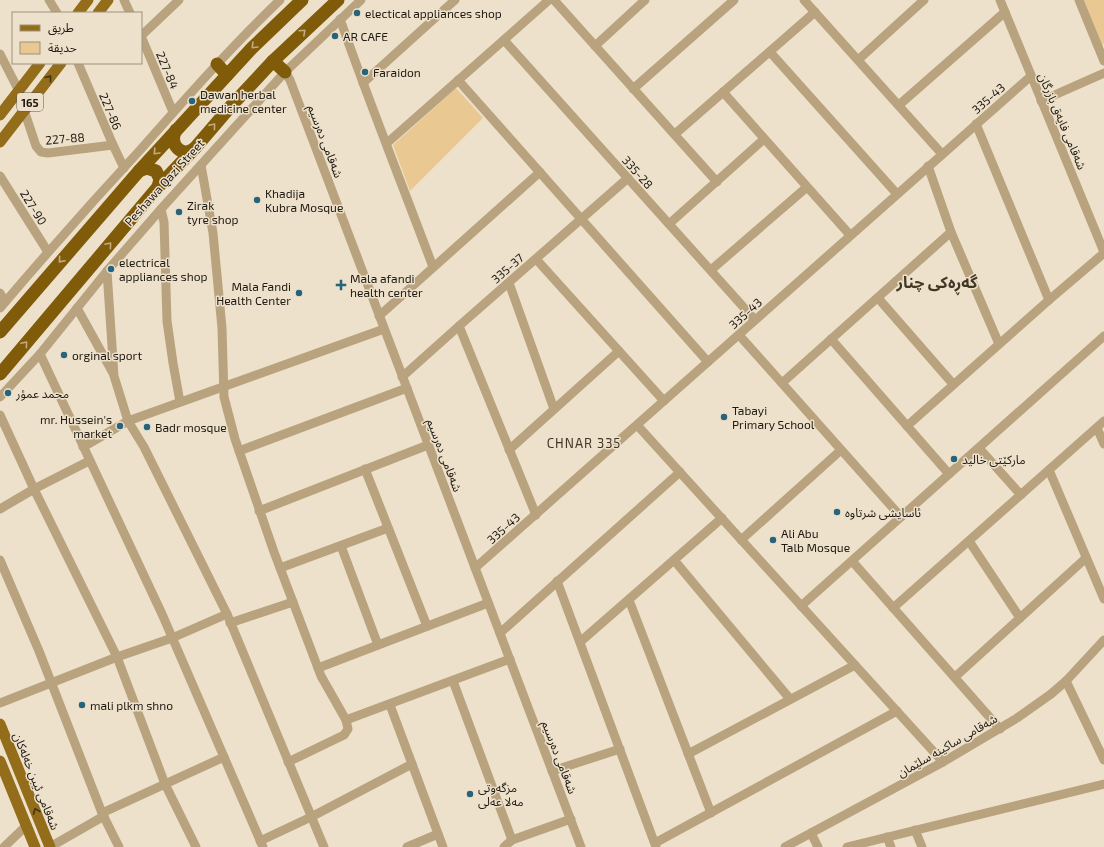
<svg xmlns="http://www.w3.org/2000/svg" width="1104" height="847" viewBox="0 0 1104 847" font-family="'Exo 2','Noto Sans Arabic',sans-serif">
  <rect width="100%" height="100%" fill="#eee1cb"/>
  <g fill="#e9c892">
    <polygon points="1084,0 1104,0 1104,43 1102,46"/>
    <polygon points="456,88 483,118 410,191 393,145"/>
  </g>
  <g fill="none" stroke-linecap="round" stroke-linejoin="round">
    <g stroke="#b9a37f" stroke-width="9">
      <polyline points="49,0 57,13"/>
      <polyline points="124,0 130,13"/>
      <polyline points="554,0 717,182"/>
      <polyline points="804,0 942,154"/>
      <polyline points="1000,0 1104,252"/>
      <polyline points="1079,0 1104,61"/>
      <path d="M340 19C369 102 402 184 433 267"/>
      <polyline points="141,36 173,112"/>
      <polyline points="141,36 179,0"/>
      <polyline points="504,40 755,320"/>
      <polyline points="595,46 645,0"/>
      <polyline points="770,52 897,194"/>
      <polyline points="0,54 19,91"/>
      <polyline points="858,60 924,0"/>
      <polyline points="78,63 113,145 124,168"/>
      <polyline points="285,72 290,80 581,847"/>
      <polyline points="458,80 708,362"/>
      <polyline points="363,83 455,0"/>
      <polyline points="633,89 734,0"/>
      <polyline points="723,92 850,235"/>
      <polyline points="1041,101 1104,73"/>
      <polyline points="899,105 1005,12"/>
      <polyline points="24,110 36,146 41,152 48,153 113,145"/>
      <polyline points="976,124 1049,300"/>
      <polyline points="675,134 815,12"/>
      <polyline points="387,143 549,0"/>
      <polyline points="201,165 213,233 222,328 224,397 235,439 274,552 321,676 346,720 348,729 344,735 288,762"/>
      <polyline points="928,166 951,232 999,344"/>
      <polyline points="0,176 48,252"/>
      <polyline points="161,209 164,222 167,321 173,363 180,402"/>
      <polyline points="669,224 764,139"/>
      <polyline points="536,259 664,401"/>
      <polyline points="711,270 807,187"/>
      <polyline points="107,271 114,376 128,421 144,447 227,614 324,847"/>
      <polyline points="509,283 554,409"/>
      <polyline points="0,293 5,302"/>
      <polyline points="878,298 953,384"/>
      <path d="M0 308C46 254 93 201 141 149 186 98 231 47 280 0"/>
      <polyline points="77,308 113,373"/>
      <polyline points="379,316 540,172"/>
      <polyline points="459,326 536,515"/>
      <polyline points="739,335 901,517"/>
      <polyline points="831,339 949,474"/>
      <polyline points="40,354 162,614 263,847"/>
      <polyline points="402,377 459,326 628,178"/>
      <polyline points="782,383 951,232"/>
      <polyline points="0,397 40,354 107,271 161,209 285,72 361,0"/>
      <polyline points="0,415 34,489 117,657 165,784 196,847"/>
      <polyline points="637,425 943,762"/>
      <polyline points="907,426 1049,300 1104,253"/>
      <polyline points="1097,428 1104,444"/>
      <polyline points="83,447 128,421 384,329"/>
      <polyline points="979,448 1021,495"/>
      <polyline points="509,450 619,351"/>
      <polyline points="239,451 407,388"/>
      <polyline points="365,469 427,626"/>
      <polyline points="1049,470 1104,599"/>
      <polyline points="0,509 34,489 89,461"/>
      <polyline points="259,511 428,445"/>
      <polyline points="741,540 841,450"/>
      <polyline points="969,541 1020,618"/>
      <polyline points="341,546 378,645"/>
      <polyline points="0,560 39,651 102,813 119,847"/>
      <polyline points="674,560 790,699"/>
      <polyline points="852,561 1000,729"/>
      <polyline points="280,568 388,528"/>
      <polyline points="475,568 1031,76"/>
      <polyline points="557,581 656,847"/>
      <polyline points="629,600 711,813"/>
      <polyline points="801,606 1104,336"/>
      <polyline points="893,608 1104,421"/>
      <polyline points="230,623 293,602"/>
      <polyline points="500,633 680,472"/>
      <polyline points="580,642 722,518"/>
      <polyline points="318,668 488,603"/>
      <polyline points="955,677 1086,558"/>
      <polyline points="453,681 512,840"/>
      <polyline points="1066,681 1104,760"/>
      <polyline points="0,703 117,657 172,638 227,614"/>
      <polyline points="390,705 443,847"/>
      <polyline points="346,720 510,659"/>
      <polyline points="688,754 855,665"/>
      <polyline points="552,771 620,749"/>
      <polyline points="102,813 224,757"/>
      <polyline points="915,830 922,847"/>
      <polyline points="811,833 818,847"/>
      <polyline points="887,837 891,847"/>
      <polyline points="260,841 311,817 412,764"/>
      <polyline points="655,843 897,711"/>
      <polyline points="4,847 27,825"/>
      <polyline points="50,847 104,816"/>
      <polyline points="407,847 438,834"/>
      <polyline points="504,847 512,840 571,819"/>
      <polyline points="785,847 943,762 1017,718 1051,694 1066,681 1104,640"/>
      <polyline points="847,847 1104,784"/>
    </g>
    <g stroke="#946d1b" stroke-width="11">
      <polyline points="78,13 88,0"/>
      <polyline points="98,13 108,0"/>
      <polyline points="0,115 40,63"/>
      <polyline points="0,142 61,63"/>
      <polyline points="0,724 50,847"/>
      <polyline points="0,761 35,847"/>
    </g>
    <g stroke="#805b0a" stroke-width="13">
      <polyline points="273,61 285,72"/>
      <polyline points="217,64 227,75"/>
      <path d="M176 130C168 144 182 159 195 148"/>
      <polyline points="139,171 147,168 156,171 160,179 158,187"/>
      <polyline points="0,332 139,171 252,48 302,0"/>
      <polyline points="0,374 158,187 195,148 231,106 273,61 338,0"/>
    </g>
  </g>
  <defs><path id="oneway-chevron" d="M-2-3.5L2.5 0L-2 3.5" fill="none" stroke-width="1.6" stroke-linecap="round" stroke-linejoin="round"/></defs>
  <g stroke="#c2ab7e">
    <use href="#oneway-chevron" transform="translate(303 32) rotate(-43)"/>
    <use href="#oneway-chevron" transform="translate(254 46) rotate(135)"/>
    <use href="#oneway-chevron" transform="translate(213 126) rotate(-50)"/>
    <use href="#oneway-chevron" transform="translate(156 152) rotate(133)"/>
    <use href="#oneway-chevron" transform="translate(109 245) rotate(-50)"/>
    <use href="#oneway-chevron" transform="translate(61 260) rotate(131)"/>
    <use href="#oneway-chevron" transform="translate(25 344) rotate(-50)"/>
  </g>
  <g stroke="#423315">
    <use href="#oneway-chevron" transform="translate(49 78) rotate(-52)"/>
    <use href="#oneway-chevron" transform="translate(36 811) rotate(-112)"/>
  </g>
  <g fill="#27637b" stroke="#eee1cb" stroke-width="1.5">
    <circle cx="357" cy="13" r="4"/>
    <circle cx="335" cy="36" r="4"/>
    <circle cx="365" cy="72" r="4"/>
    <circle cx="192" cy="101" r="4"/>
    <circle cx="257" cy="200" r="4"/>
    <circle cx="179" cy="212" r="4"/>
    <circle cx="111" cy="269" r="4"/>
    <path d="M339 279h4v4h4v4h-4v4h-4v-4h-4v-4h4z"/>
    <circle cx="299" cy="293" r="4"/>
    <circle cx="64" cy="355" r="4"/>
    <circle cx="8" cy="393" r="4"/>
    <circle cx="724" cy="417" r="4"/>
    <circle cx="120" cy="426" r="4"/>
    <circle cx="147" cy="427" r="4"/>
    <circle cx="954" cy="459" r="4"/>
    <circle cx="837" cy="512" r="4"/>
    <circle cx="773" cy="540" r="4"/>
    <circle cx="82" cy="705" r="4"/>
    <circle cx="470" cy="794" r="4"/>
  </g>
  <g text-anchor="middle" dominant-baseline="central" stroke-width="3" stroke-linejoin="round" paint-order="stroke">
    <rect fill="#eee1cb" stroke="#5d564a" stroke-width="1" x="17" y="93" width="26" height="18" rx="3"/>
    <g font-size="11" font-weight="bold" fill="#1f1a12">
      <text x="30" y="102">165</text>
    </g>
    <g font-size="12" fill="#1f1a12" stroke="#eee1cb" text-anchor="start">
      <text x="365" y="13">electical appliances shop</text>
      <text x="343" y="36">AR CAFE</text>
      <text x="373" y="72">Faraidon</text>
      <text x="200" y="94">Dawan herbal<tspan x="200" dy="14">medicine center</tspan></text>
      <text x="265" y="193">Khadija<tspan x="265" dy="14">Kubra Mosque</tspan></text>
      <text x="187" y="205">Zirak<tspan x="187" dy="14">tyre shop</tspan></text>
      <text x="119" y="262">electrical<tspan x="119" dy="14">appliances shop</tspan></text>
      <text x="350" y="278">Mala afandi<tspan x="350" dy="14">health center</tspan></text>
      <text x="291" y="286" text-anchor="end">Mala Fandi<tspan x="291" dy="14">Health Center</tspan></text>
      <text x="72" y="355">orginal sport</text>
      <text x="16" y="393">محمد عمؤر</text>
      <text x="732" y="410">Tabayi<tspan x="732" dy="14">Primary School</tspan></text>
      <text x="112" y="419" text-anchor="end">mr. Hussein's<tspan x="112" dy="14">market</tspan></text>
      <text x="155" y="427">Badr mosque</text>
      <text x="962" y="459">مارکێتی خالید</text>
      <text x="845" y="512">ئاسایشی شرتاوە</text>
      <text x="781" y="533">Ali Abu<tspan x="781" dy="14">Talb Mosque</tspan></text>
      <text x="90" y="705">mali plkm shno</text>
      <text x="478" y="787">مزگەوتی<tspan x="478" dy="14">مەلا عەلی</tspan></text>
    </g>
    <g font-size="12" fill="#1f1a12" stroke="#eee1cb">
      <text transform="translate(168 70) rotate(67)">227-84</text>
      <text transform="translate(988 98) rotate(-41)">335-43</text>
      <text transform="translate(111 111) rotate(67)">227-86</text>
      <text transform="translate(1063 121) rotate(67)">شەقامی فایەق بازرگان</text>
      <text transform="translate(65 138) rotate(-5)">227-88</text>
      <text transform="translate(326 141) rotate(69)">شەقامی دەرسیم</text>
      <text transform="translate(638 172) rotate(48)">335-28</text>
      <text transform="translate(164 182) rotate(-48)">Peshawa Qazi Street</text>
      <text transform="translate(34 207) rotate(58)">227-90</text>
      <text transform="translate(507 268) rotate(-41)">335-37</text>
      <text transform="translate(745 313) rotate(-42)">335-43</text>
      <text transform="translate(445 455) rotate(69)">شەقامی دەرسیم</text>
      <text transform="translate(503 528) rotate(-42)">335-43</text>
      <text transform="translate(947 745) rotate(-30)">شەقامی ساکینە سلێمان</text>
      <text transform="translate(560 757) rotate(69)">شەقامی دەرسیم</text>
      <text transform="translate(37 781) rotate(68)">شەقامی ئیبن خەلەکان</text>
    </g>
    <g font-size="13" letter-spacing="1" fill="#413725" stroke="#eee1cb">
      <text x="584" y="443">CHNAR 335</text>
    </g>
    <g font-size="16" font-weight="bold" fill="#413725" stroke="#eee1cb">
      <text x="937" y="281">گەڕەکی چنار</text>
    </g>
  </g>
  <rect x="12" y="12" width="130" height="52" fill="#eee1cb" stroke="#9b9181"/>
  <rect x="20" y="25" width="20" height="6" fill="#946d1b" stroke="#9b9181"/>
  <text x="48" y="32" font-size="12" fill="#1f1a12">طريق</text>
  <rect x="20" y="42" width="20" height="12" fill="#e9c892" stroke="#9b9181"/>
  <text x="48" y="52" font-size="12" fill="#1f1a12">حديقة</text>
</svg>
